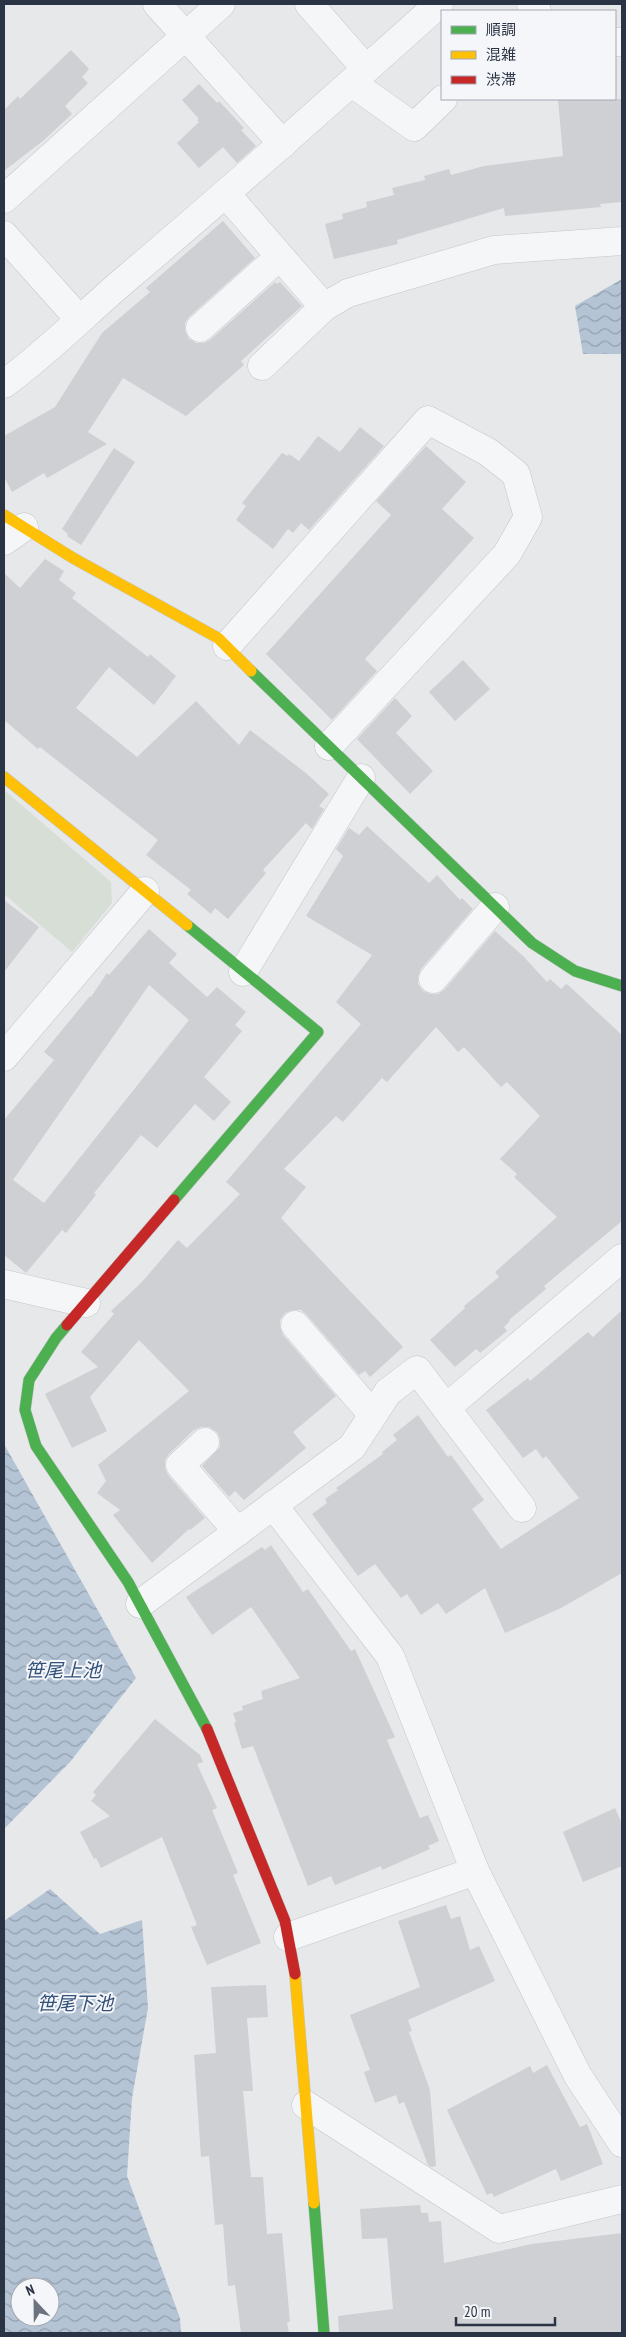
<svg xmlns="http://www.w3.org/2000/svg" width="626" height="2337" viewBox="0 0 626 2337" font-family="'PT Sans Narrow','Noto Sans JP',sans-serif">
  <defs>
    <pattern id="water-waves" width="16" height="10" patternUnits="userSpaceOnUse" patternTransform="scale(1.25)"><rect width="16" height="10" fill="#b4c4d5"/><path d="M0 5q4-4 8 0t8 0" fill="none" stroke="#93a0af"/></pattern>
  </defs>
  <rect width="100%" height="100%" fill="#e6e8ea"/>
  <polygon fill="#d6ded6" points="4,790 111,882 112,903 72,952 4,894"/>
  <g fill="url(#water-waves)" fill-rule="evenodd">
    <polygon points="622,279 622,354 583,354 575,306"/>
    <polygon points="4,1444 136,1678 70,1762 4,1829"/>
    <path d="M50 1889 100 1934 142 1920 148 2008 132 2098 127 2176 180 2318 181 2333H4V1921ZM20 2287H50V2317H20Z"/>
  </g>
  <g fill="#ced0d3" fill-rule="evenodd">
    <polygon points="71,50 89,69 82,77 88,83 65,106 72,114 44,140 4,171 4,110 18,96 20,99"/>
    <polygon points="199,84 217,103 219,101 244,128 241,130 256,146 237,163 223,147 199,168 177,143 199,122 197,120 199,119 182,100"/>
    <polygon points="558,99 622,99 622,202 600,204 601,207 505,216 504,208 397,240 398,244 334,259 325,224 343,219 342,214 367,207 366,202 394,195 392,188 425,180 424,176 449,169 451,175 484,166 563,156"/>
    <polygon points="223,221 255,258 189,317 185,323 185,331 189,339 196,343 204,343 210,340 275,282 277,284 280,282 302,306 241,361 244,365 186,416 123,378 88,432 107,444 47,478 44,473 12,492 4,477 4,436 55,407 102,333 150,292 146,288"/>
    <polygon points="360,427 384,446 309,530 301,523 293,533 288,529 273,549 236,520 246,506 242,503 282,453 288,456 289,454 299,461 318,436 340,452"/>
    <polygon points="426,446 466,482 442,509 474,538 365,659 377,671 332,720 266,654 391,515 376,501"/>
    <polygon points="114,448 135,462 81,545 67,536 68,534 62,529"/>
    <polygon points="45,559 64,571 59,580 76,593 72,598 148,657 150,654 176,676 154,705 109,667 76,708 137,757 196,701 239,745 250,730 307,774 329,794 319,806 324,809 312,829 306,823 263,870 266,873 228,919 215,908 211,914 187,894 191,890 146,855 158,840 40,747 38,749 4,720 4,573 20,588"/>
    <polygon points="463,660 490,689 455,721 429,692"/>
    <polygon points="395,698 412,716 396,733 433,771 410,794 357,739"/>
    <polygon points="367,826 429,883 437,875 460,900 462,898 473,909 421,969 418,976 418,984 423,991 430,994 438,994 444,990 495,931 523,956 547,982 550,979 561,989 566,984 568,985 622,1035 622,1221 544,1286 546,1289 509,1320 510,1321 504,1327 507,1331 480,1353 476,1349 455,1367 430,1340 465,1308 464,1306 499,1277 495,1272 557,1217 514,1177 517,1174 500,1159 540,1116 507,1082 501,1087 464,1047 458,1052 436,1027 387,1082 382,1078 343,1122 336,1116 284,1169 306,1187 281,1218 403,1347 370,1377 365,1371 359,1375 306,1314 301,1310 293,1310 285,1313 280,1320 280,1327 283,1335 336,1396 293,1432 306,1448 244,1500 235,1491 229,1497 202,1466 220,1447 220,1439 217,1432 209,1427 201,1427 194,1430 169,1454 165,1460 165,1468 168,1475 205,1518 190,1530 189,1529 152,1563 113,1515 120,1510 97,1493 106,1481 98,1465 189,1391 139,1340 90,1397 107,1431 72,1448 45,1394 98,1367 81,1352 114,1314 111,1311 141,1283 178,1240 187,1248 240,1194 226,1182 361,1024 336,1002 372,955 306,916 343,856 336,849 349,828 359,835"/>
    <polygon points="4,900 39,927 4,972"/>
    <path d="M149 929 177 954 169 963 207 997 217 987 246 1012 235 1025 242 1031 204 1077 231 1102 214 1121 195 1104 157 1148 141 1135 94 1193 96 1195 66 1233 62 1230 26 1273 4 1255V1120L54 1060 44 1052 90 996 91 997 107 973 109 975ZM149 985 189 1020 44 1203 13 1180Z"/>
    <polygon points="622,1310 622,1573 561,1608 505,1633 485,1588 446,1614 438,1603 421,1615 407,1594 401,1598 375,1564 358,1576 312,1514 327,1503 325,1499 338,1490 336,1488 383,1454 382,1452 397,1440 393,1435 418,1415 448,1457 451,1455 484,1500 472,1509 501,1549 579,1498 546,1456 543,1459 536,1449 523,1458 486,1410 528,1378 530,1381 588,1332 593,1337"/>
    <polygon points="271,1545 303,1592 308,1589 351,1651 355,1649 395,1737 387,1740 420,1818 428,1815 439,1841 428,1846 430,1849 382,1870 381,1866 335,1885 331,1876 308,1886 253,1746 242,1749 234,1723 236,1722 233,1713 243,1710 242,1706 263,1699 261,1691 300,1678 251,1607 212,1635 186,1597 262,1547 265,1550"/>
    <polygon points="155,1719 200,1755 203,1762 197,1764 217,1808 212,1810 238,1873 233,1875 261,1943 207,1965 191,1927 197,1925 162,1837 101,1868 96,1858 94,1859 80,1832 110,1816 91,1801 96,1795 93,1792"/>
    <polygon points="615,1808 622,1824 622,1866 583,1882 563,1832"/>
    <polygon points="446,1905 451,1919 460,1916 470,1950 479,1946 495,1981 408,2020 412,2031 409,2032 430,2090 436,2166 431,2167 428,2165 404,2102 399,2104 396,2095 375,2103 364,2072 370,2070 350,2015 420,1987 398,1921"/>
    <polygon points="266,1985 268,2017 247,2018 253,2091 243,2091 251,2177 263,2177 267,2234 282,2233 290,2322 287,2322 289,2333 241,2333 235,2285 228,2286 223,2224 215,2225 209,2156 201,2157 194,2055 216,2053 211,1987"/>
    <polygon points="547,2065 580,2127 587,2124 603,2164 561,2181 556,2169 494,2197 492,2193 487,2195 447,2110 530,2066 533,2073"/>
    <polygon points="420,2205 421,2213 428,2213 429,2222 441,2221 444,2263 532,2244 622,2233 622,2333 339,2333 338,2316 393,2309 387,2238 362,2239 360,2209"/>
  </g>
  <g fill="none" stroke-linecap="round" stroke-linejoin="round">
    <defs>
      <g id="street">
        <polyline points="157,4 283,144"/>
        <polyline points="309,4 366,69"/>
        <polyline points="531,4 537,11"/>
        <polyline points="615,42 622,42"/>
        <polyline points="352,83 414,127 443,99"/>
        <polyline points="226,194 324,307 348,293 494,250 622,241"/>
        <polyline points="4,199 221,4"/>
        <polyline points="4,235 79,319"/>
        <polyline points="200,328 279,257"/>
        <polyline points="262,366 324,307"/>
        <path d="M4 384C45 354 82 317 121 283 229 192 334 98 439 4"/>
        <polyline points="4,541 24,527"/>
        <polyline points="227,646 428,420 488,452 516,474 528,517 507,554 329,746"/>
        <polyline points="243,972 361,778"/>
        <polyline points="433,979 495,907"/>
        <polyline points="4,1057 145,891"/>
        <polyline points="4,1284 86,1303"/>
        <polyline points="295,1325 373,1415"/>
        <polyline points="446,1408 622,1258"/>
        <polyline points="205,1442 180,1465 238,1532"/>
        <polyline points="273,1505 390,1656 475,1871 578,2076 622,2143"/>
        <polyline points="140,1604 352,1447 388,1392 417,1370 522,1508"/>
        <polyline points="288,1937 475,1871"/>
        <polyline points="306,2105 499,2229 622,2199"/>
      </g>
      <g id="fast">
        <polyline points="251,671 532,943 575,971 622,986"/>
        <polyline points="174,1200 318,1032 187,925"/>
        <polyline points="67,1325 56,1338 29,1380 25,1410 36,1446 128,1582 207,1729"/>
        <polyline points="314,2203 324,2333"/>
      </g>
      <g id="slow">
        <polyline points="4,515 73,558 218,638 251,671"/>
        <polyline points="4,777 187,925"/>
        <polyline points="295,1974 314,2203"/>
      </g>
      <g id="jam">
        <polyline points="67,1325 174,1200"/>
        <polyline points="207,1729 285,1921 295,1974"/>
      </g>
    </defs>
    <use href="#street" stroke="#c4c6c8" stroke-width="29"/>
    <use href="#fast" stroke="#c4c6c8" stroke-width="12"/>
    <use href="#slow" stroke="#c4c6c8" stroke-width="12"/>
    <use href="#jam" stroke="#c4c6c8" stroke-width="12"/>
    <use href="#street" stroke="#f5f6f7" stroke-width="28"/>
    <use href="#fast" stroke="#4caf50" stroke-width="11"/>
    <use href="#slow" stroke="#ffc107" stroke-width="11"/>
    <use href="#jam" stroke="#c62828" stroke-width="11"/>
  </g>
  <g text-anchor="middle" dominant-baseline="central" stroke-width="4" stroke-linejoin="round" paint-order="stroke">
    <g font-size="19" font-style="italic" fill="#34527a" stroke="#f4f6f9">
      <text x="63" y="1670">笹尾上池</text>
      <text x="75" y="2003">笹尾下池</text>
    </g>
  </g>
  <rect width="626" height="2337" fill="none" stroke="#2b3445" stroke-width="10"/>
  <rect x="441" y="10" width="175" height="90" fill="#f4f6f9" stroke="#a4a8b1"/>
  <rect x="451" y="26" width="25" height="8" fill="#4caf50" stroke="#a4a8b1"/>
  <text x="486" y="35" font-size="15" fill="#2b3445">順調</text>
  <rect x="451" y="51" width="25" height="8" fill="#ffc107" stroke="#a4a8b1"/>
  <text x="486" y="60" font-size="15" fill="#2b3445">混雑</text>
  <rect x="451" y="76" width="25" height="8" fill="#c62828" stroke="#a4a8b1"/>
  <text x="486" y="85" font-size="15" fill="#2b3445">渋滞</text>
  <g transform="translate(35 2302) rotate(338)"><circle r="24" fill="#f4f6f9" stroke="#a4a8b1"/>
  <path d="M0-4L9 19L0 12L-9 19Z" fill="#6c737f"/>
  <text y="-8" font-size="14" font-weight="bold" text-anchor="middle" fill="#2b3445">N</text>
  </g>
  <path d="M456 2317v8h99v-8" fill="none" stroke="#2b3445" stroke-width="2.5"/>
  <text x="464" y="2317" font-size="15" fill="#2b3445" stroke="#f4f6f9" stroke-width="4" paint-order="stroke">20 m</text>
</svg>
